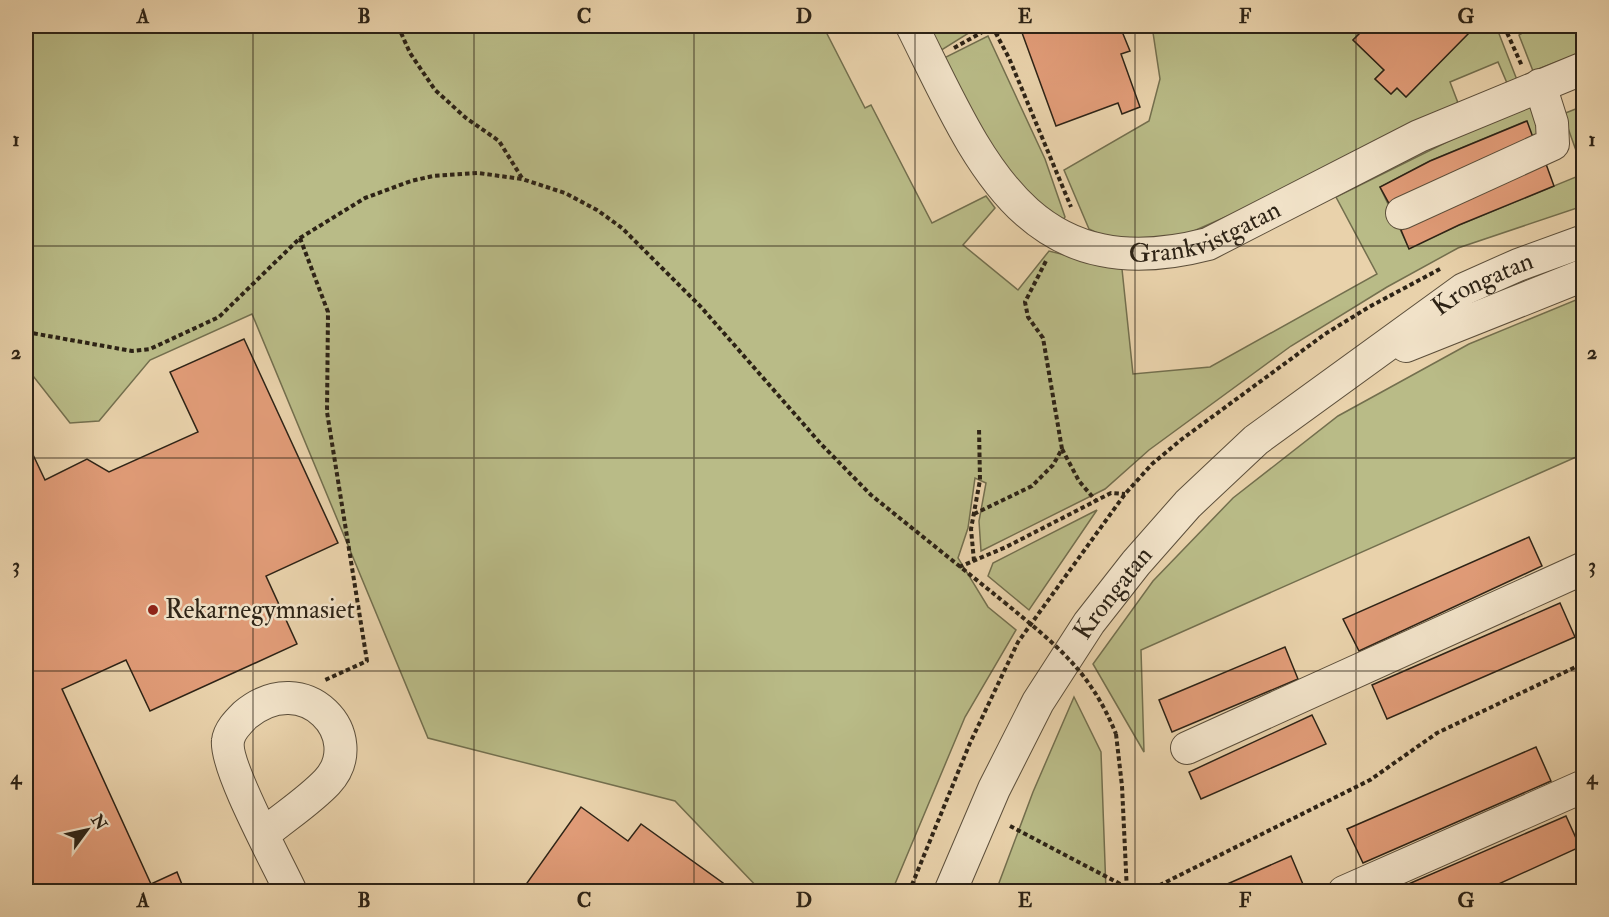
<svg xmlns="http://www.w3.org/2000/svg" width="1609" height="917" viewBox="0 0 1609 917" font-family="'IM FELL Double Pica',serif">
  <rect width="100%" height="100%" fill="#e9d2ab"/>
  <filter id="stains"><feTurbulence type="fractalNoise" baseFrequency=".00333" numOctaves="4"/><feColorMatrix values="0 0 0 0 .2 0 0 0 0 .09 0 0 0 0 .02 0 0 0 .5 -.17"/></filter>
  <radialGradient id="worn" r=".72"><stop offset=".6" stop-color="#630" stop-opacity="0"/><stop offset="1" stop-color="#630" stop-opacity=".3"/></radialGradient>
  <g fill="#b9bb87" stroke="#736f4e" stroke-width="1.5">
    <polygon points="26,26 823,26 865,108 871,105 932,223 986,196 995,208 963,245 1018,290 1049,251 1122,269 1133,374 1210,367 1377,274 1336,197 1469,131 1536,105 1542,128 1535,143 1526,121 1430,161 1380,187 1409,248 1459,225 1583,174 1583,206 1458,248 1387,287 1291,346 1149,450 1105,489 981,551 979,521 986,483 975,478 968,528 958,558 988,607 1016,630 965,717 892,891 761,891 675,801 428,738 252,314 150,360 99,421 70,423 26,367"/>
    <polygon points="928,26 980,26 940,51"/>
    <polygon points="1152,26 1367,26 1353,40 1384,70 1375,79 1391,94 1397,88 1406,97 1467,34 1461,27 1496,26 1517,80 1507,83 1498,62 1450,82 1458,103 1246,208 1162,245 1114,241 1089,229 1064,170 1149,121 1160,79"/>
    <polygon points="1534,26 1583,26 1583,52 1533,71 1519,35"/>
    <path d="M988 36 1045 159 1065 217 1062 222C1003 184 974 119 944 58Z"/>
    <polygon points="1583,106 1584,173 1563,114"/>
    <polygon points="1583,297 1583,454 1141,650 1144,752 1093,664 1153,581 1233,498 1338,416 1469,344"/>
    <polygon points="1097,510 1029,610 988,576 993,563"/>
    <polygon points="1074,697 1101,752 1106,891 996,891 1033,792"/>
  </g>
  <g fill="#e19c78" stroke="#2d2316" stroke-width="1.5">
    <polygon points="1033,26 1111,26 1114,32 1121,29 1130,51 1121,54 1140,107 1122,114 1118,103 1056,126 1021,30"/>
    <polygon points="1367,26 1374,26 1377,29 1381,26 1459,26 1468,34 1406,97 1397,88 1391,94 1375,79 1384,70 1353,40"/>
    <polygon points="1519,26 1534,26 1525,33"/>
    <polygon points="1527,121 1535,143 1391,207 1380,187 1430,161"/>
    <polygon points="1546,164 1554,186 1459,225 1409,249 1401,230 1447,204"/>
    <polygon points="244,339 338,543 266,576 297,644 150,711 126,660 62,689 151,884 177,872 185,892 26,892 26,440 45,480 87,459 109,472 198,432 170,372"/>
    <polygon points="1529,537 1542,566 1359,651 1343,619"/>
    <polygon points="1560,603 1575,637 1387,719 1372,685"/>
    <polygon points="1285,647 1298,679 1172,732 1159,700"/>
    <polygon points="1312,715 1326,744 1201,799 1189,772"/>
    <polygon points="1536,747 1551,781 1363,863 1347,829"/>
    <polygon points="581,807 628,841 641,824 723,883 717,892 539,892 527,883"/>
    <polygon points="1566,816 1580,847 1481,892 1390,892"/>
    <polygon points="1291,856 1305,889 1209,892"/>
  </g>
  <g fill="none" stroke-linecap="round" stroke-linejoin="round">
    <defs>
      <g id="minor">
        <path id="s1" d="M912 26C979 160 1027 291 1208 244L1419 136 1584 68"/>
        <polyline points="1402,213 1553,144 1552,123 1540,85"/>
        <polyline points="1406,346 1584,275"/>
        <polyline points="1187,748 1584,568"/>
        <path d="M264 834C284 817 309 801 327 782 369 737 305 665 245 715 238 722 229 731 228 741 224 765 278 864 291 892"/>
        <path id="s2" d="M950 892 994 789 1038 702 1089 623 1136 563 1188 504 1256 440 1464 289 1518 265 1584 241"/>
        <polyline points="1344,892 1584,786"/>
      </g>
    </defs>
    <use href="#minor" stroke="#5c4f3b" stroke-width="34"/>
    <g stroke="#2d2316" stroke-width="4" stroke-dasharray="4.5 3" stroke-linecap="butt">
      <polyline points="398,26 410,53 435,90 466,118 499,141 522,178"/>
      <polyline points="992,26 1009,58 1071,207"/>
      <polyline points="1504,26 1522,66"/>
      <polyline points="997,34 1005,26"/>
      <polyline points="954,48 993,26"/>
      <polyline points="300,238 328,312 327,412 367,661 325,680"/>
      <polyline points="26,332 132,351 150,349 219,317 300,238 365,198 411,181 433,176 478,173 522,179 565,193 597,210 622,228 701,307 821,444 871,495 1004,602"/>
      <polyline points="1062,449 1079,481 1096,501"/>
      <polyline points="974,514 1032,486 1053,465 1062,449 1043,338 1028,317 1025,302 1047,259"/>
      <polyline points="974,561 971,529 980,480 979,428"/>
      <polyline points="959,567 1006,547 1111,493 1125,494"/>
      <polyline points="1116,734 1122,786 1127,892"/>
      <polyline points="1010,826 1126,887"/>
      <polyline points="909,892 970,743 1018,642 1125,494 1152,464 1182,439 1325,334 1369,307 1440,269"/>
      <polyline points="1146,892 1370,780 1437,733 1584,663"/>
      <polyline points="1574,892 1584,886"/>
    </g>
    <use href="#minor" stroke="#f1e2c8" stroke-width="32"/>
    <path stroke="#2d2316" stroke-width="4" stroke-dasharray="4.5 3" stroke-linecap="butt" d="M1004 602C1056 645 1090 670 1116 734"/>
  </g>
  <path fill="none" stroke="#2d2316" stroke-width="1.5" stroke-opacity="0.55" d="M253 26V892M474 26V892M694 26V892M915 26V892M1135 26V892M1356 26V892M26 246H1584M26 458H1584M26 671H1584"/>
  <circle fill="#8f2418" stroke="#f1e2c8" stroke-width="2" cx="153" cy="610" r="6"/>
  <g text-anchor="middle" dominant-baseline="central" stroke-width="5" stroke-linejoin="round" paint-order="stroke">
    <g font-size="26" fill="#2d2316" stroke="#f1e2c8">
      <text stroke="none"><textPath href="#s1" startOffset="412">Grankvistgatan</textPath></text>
      <text stroke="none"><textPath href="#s2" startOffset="828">Krongatan</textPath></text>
      <text stroke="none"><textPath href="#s2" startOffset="342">Krongatan</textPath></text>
    </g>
    <g font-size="26" fill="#2d2316" stroke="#f1e2c8" text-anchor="start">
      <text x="165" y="610">Rekarnegymnasiet</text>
    </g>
  </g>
  <rect width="1609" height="917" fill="none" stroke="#e9d2ab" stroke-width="66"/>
  <g transform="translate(87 830) rotate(57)" stroke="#f1e2c8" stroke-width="4.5" paint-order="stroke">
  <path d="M0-4.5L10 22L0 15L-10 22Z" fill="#2d2316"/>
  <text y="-9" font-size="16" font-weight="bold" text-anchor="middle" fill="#2d2316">N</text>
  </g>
  <rect x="33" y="33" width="1543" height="851" fill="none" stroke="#2d2316" stroke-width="2"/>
  <g font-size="20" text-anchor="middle" font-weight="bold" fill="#2d2316">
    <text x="143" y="23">A</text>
    <text x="364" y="23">B</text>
    <text x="584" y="23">C</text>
    <text x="804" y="23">D</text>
    <text x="1025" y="23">E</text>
    <text x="1245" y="23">F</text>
    <text x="1466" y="23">G</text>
    <text x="16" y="146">1</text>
    <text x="1592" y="146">1</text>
    <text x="16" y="359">2</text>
    <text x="1592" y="359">2</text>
    <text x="16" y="572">3</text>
    <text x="1592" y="572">3</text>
    <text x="16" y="784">4</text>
    <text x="1592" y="784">4</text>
    <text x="143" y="907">A</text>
    <text x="364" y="907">B</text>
    <text x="584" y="907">C</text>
    <text x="804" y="907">D</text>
    <text x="1025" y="907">E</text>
    <text x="1245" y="907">F</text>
    <text x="1466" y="907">G</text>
  </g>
  <rect width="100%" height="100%" filter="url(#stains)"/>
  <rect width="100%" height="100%" fill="url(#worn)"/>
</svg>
